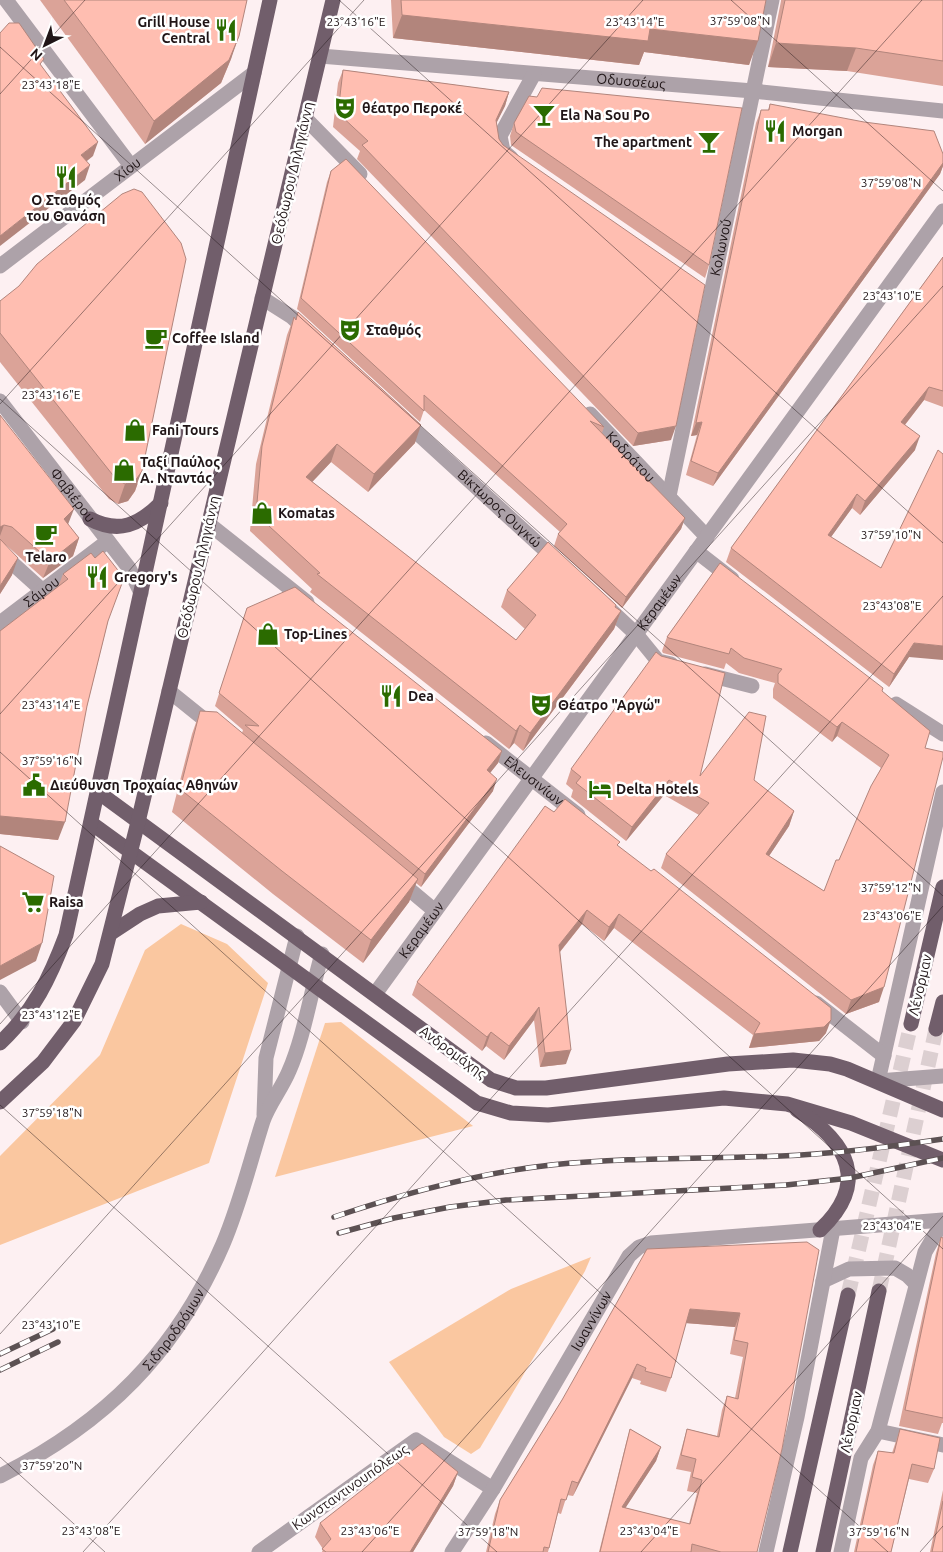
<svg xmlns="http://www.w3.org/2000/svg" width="943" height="1552" viewBox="0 0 943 1552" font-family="Ubuntu,sans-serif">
  <rect width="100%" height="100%" fill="#fdf0f2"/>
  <g fill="#fac7a0">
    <polygon points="181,924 227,944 268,983 209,1163 0,1245 0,1156 100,1055 145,950"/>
    <polygon points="341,1022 473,1126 275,1177 325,1023"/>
    <polygon points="591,1257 585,1271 480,1448 471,1454 444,1437 389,1362 511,1289"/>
  </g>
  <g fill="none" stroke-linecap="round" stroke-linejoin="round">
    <g stroke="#dccfd1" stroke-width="15" stroke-dasharray="15 8" stroke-linecap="butt">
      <polyline points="879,1291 936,1029"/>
      <polyline points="848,1295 911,1024"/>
    </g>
    <g stroke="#ada2a9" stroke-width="15">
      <polyline points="6,0 131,166"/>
      <path id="s1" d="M320 56 753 91 943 111"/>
      <polyline points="305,118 360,174"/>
      <polyline points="511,158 503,151 500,136 534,74"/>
      <path id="s2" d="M0 266 254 73"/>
      <polyline points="262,298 292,317 307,331"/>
      <path id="s3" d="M0 401 129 568 141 593"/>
      <path id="s4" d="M590 414 707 537"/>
      <path id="s5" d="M403 420 557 561"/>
      <path id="s6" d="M669 496 772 0"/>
      <polyline points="209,524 307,602"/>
      <polyline points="696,551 732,579"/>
      <polyline points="0,552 43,591"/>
      <polyline points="604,604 636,634 658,661 671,664"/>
      <path id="s7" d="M0 623 108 541"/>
      <polyline points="705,674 752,686"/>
      <polyline points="169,691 215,728"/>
      <polyline points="896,704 943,734"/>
      <path id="s8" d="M486 743 578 815"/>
      <polyline points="943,792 878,1081 943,1076"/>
      <polyline points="398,880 435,911"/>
      <polyline points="0,992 22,1022"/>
      <path id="s9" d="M375 994 943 211"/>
      <polyline points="816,1003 884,1056"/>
      <polyline points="264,1115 266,1058 297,936"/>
      <polyline points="823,1281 849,1269 895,1268 907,1275 916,1284"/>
      <polyline points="878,1431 943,1445"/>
      <path id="s10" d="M0 1476C105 1423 176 1353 223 1244 240 1204 250 1162 263 1121 269 1104 282 1088 289 1071 304 1037 311 991 322 954"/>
      <polyline points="259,1552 416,1440 493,1489"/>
      <path id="s11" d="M452 1552 493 1489 629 1256 639 1247 651 1243 943 1220"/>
      <polyline points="766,1552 797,1417 833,1229"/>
      <polyline points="841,1552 861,1458 878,1431 925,1252 943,1221"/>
    </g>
    <g stroke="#715e6b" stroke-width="15">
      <path d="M90 519C119 534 139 525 161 503"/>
      <polyline points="98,792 491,1080 516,1088 546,1088 728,1064 793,1060 830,1064 847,1069 943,1110"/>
      <polyline points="91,823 477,1103 511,1113 548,1115 724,1098 787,1104 851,1123 943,1160"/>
      <polyline points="111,933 140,914 158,906 201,902"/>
      <polyline points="911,1024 943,887"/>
      <polyline points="936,1029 943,1002"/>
      <path d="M0 1043C34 1011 50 978 66 935L270 0"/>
      <polyline points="0,1102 43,1062 74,1021 102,964 138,822 333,0"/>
      <path d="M797 1110C848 1142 870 1183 820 1230"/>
      <polyline points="790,1552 848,1295"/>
      <polyline points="823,1552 879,1291"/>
    </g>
    <defs>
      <g id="rail">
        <path d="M334 1217C405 1193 477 1173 551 1165 628 1157 704 1159 781 1156 836 1154 889 1147 943 1139"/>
        <polyline points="339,1233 394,1218 450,1207 506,1200 786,1185 850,1178 943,1158"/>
        <polyline points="0,1354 53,1329"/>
        <polyline points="0,1370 58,1342"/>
      </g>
    </defs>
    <use href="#rail" stroke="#5c5153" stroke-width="5.5"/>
    <use href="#rail" stroke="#fff" stroke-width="4" stroke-dasharray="11" stroke-linecap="butt"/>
  </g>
  <g fill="#dba398">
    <polygon points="40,0 247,0 231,59 221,83 145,144"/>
    <polygon points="391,0 766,0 749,65 644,52 639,65 393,38"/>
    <polygon points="781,0 943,0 943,86 847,71 768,67 781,1"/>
    <polygon points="343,70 509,92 505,106 496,123 499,139 671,440 633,446 357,159 360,151 333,127 338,83"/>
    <polygon points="770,104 943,154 943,166 940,174 713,486 686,475 697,435 691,436 756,123 761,110 768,110"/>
    <polygon points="514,123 709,265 705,278 511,145 510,136"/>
    <polygon points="331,171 604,427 602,433 685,518 681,529 622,608 554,546 558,534 560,532 424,410 420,422 297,309 327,182"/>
    <polygon points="943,257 943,407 924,400 905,425 915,450 860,515 852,508 831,537 909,657 889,687 726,562 731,548"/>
    <polygon points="0,301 142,471 135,491 128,501 118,504 109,499 0,362"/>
    <polygon points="298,312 415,443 368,492 331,462 312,482 516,640 525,629 501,607 507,590 616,605 616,607 621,611 614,629 523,751 514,743 509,749 310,592 312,589 250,531 256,464 287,335 294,317 296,319"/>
    <polygon points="0,415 68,525 79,538 73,556 43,578 6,545 12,575 0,594"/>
    <polygon points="720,563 882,691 925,748 879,1002 846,1014 661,868 666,854 699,815 664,795 626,841 571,797 573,790 566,784 571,769 700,776 754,780 794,811 789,826 769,856 824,891 839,860 881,768 837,736 832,742 773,698 773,689 775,683 739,673 726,663 724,669 663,653 662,651 667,637"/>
    <polygon points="63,574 108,621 87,706 58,840 0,834 0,631 58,587"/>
    <polygon points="247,608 502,751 498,763 490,773 493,791 421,887 416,883 409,902 363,963 273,894 172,812 192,734 200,711 242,733 243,730 215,706"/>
    <polygon points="554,812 618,846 826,1033 819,1041 749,1048 753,1035 614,928 604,941 582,924 560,952 566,1064 540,1067 534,1020 504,1060 486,1046 482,1051 412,995 417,982"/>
    <polygon points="941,1237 943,1238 943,1423 942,1423 938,1434 899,1426 936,1253"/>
    <polygon points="807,1242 757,1552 599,1552 626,1443 630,1429 661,1447 656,1461 625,1508 689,1524 697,1493 687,1491 691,1472 676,1469 683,1443 687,1429 717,1436 722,1410 727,1396 735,1398 743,1357 730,1354 735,1327 686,1323 671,1378 666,1392 640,1384 641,1381 632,1378 573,1496 567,1495 561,1514 558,1513 548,1552 486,1552 495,1514 500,1500 562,1400"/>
    <polygon points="900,1429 934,1469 928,1483 909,1479 891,1552 854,1552 873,1465 878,1451 892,1453"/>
    <polygon points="458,1472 453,1486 413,1552 322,1552 323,1549 315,1537 320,1523"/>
    <polygon points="943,1490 943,1552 930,1552"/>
  </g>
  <g fill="#b2857c">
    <polygon points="402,15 650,29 758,41 749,65 644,52 639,65 393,38"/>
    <polygon points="239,36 231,59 221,83 145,144 154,121"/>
    <polygon points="776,43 856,48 847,71 768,67"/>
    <polygon points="509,92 505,106 491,134 496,120"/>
    <polygon points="98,142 93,156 76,170 81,155"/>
    <polygon points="943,163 943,166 940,174 713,486 718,473"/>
    <polygon points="90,165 85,180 0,246 0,236"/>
    <polygon points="929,387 924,400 896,436 901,422"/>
    <polygon points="702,422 697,435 691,436 696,423"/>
    <polygon points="421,425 415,443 368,492 374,474"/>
    <polygon points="676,426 671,440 633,446 638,433"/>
    <polygon points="920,436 915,450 860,515 865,501"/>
    <polygon points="337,444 331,462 300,495 306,477"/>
    <polygon points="142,471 135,491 128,501 118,504 125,484"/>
    <polygon points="857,494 852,508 823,548 828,535"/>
    <polygon points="74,509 67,527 64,519"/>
    <polygon points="685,518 681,529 622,608 626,597"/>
    <polygon points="4,525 0,536 0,527"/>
    <polygon points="79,538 73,556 43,578 50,561"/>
    <polygon points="18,558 12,575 0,594 0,586"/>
    <polygon points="621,611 614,629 523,751 530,733"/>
    <polygon points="914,643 943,646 943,660 909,657 889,687 894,674"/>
    <polygon points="842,722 837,736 832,742 837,727"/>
    <polygon points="520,725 514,743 509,749 516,731"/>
    <polygon points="502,751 498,763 482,783 487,770"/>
    <polygon points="497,779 493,791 421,887 425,874"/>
    <polygon points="669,780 664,795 626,841 632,827"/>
    <polygon points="794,811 789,826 761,868 766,854"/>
    <polygon points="0,816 65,822 58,840 0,834"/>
    <polygon points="418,879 409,902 363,963 371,940"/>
    <polygon points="587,910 582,924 554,959 559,945"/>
    <polygon points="619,914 614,928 604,941 609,927"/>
    <polygon points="42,943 36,961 0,980 0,966"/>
    <polygon points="884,987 879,1002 846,1014 851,1000"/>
    <polygon points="539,1007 534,1020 504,1060 509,1046"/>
    <polygon points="831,1020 826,1033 819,1041 749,1048 754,1034"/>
    <polygon points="491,1032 486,1046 482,1051 487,1037"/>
    <polygon points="571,1050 566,1064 540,1067 545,1053"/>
    <polygon points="690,1309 740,1313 735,1327 685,1323"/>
    <polygon points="637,1364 632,1378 573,1496 578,1483"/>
    <polygon points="661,1447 656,1461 617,1521 622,1507"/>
    <polygon points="458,1472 453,1486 413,1552 410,1552"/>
  </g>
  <g fill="#ffbeb1" stroke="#b2857c">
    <polygon points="64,0 247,0 239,36 229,60 154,121"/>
    <polygon points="401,0 766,0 758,41 650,29 648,41 402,15"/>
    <polygon points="785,0 943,0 943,61 856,48 776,43"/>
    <polygon points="9,23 19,23 44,59 40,64 98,142 81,155 90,165 0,236 0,33"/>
    <polygon points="343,70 509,92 496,120 499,139 503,145 705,285 676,426 638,433 362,145 368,141 338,113"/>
    <polygon points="542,88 742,108 709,265 516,132 514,123 529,96 537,97"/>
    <polygon points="770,104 864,122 934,131 943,154 943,163 718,473 691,461 702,422 696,423 761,110 769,110"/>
    <polygon points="346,159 604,427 590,421 685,518 626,597 558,534 567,524 424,395 424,411 301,298 331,171"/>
    <polygon points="134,189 142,192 181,243 186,259 142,471 135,481 125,484 116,479 0,333 0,301 19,286 37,264 122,194"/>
    <polygon points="943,257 943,391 929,387 901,422 920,436 865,501 857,494 828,535 881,568 938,450 943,454 943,646 914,643 894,674 731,548"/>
    <polygon points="298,312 421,425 374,474 337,444 306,477 516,640 536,615 507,590 548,542 616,605 615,607 621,611 530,733 520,725 516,731 317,574 320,573 256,514 262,446 294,317 296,320"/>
    <polygon points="0,415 74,509 64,519 79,538 50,561 12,527 4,525 0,527"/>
    <polygon points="0,539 18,558 0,586"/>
    <polygon points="103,551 124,578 108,621 87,706 65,822 0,816 0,631 68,579 63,574 91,553 95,558"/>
    <polygon points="720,563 883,688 882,691 930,731 925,748 943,752 943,757 884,987 851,1000 666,854 709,803 669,780 632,827 576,783 581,777 571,769 656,652 661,656 725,673 700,776 749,712 766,716 754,780 794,811 766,854 824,891 836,860 839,860 871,786 889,755 842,722 837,727 778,683 778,674 782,669 744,658 731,648 729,654 669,638 667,637"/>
    <polygon points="295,587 502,751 487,770 497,779 425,874 245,725 259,726 219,693 247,608"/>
    <polygon points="200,711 217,712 418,879 371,940 282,871 180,789"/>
    <polygon points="565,799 620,842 617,845 651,871 654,869 831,1008 831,1020 824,1027 754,1034 760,1023 619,914 609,927 587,910 559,945 571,1050 545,1053 539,1007 509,1046 491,1032 487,1037 417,982 545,806 554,812"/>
    <polygon points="0,846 54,876 42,943 0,966"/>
    <polygon points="941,1237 943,1238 943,1418 905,1410"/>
    <polygon points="807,1242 819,1250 782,1449 757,1552 721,1552 692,1544 691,1552 600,1552 630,1429 661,1447 622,1507 690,1524 702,1480 692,1477 696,1459 681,1455 687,1429 719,1437 727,1396 738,1399 748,1343 734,1340 740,1313 690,1309 671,1378 645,1371 646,1368 637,1364 578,1483 572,1481 566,1500 561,1499 549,1548 544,1547 543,1552 488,1552 500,1500 562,1400 647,1249"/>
    <polygon points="900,1429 940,1438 934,1469 912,1464 891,1552 856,1552 878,1451 894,1453"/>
    <polygon points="422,1443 458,1472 410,1552 326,1552 322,1549 331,1539 320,1523"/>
    <polygon points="943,1501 943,1552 932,1552"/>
  </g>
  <path fill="none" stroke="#201517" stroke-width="1" stroke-opacity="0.45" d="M339 0 943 543M731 0 943 191M0 47 943 896M0 94 85 0M0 399 943 1249M0 404 364 0M0 714 643 0M0 752 888 1552M0 1024 922 0M0 1105 497 1552M0 1334 943 286M0 1457 105 1552M83 1552 943 596M362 1552 943 906M641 1552 943 1216M920 1552 943 1526"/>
  <defs>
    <symbol id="restaurant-bare" viewBox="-9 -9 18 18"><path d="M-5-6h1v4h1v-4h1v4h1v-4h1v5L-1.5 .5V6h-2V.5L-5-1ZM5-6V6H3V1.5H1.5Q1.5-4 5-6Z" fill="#2b6b00" stroke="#fff" stroke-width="2.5" paint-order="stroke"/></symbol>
    <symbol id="theatre-bare" viewBox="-9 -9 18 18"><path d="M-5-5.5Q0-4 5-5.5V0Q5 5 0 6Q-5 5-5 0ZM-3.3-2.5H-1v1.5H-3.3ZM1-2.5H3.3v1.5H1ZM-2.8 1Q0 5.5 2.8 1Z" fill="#2b6b00" stroke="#fff" stroke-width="2.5" paint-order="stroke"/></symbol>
    <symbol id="bar-bare" viewBox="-9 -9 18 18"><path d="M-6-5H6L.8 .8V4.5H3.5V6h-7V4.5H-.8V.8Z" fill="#2b6b00" stroke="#fff" stroke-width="2.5" paint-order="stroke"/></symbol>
    <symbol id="cafe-bare" viewBox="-9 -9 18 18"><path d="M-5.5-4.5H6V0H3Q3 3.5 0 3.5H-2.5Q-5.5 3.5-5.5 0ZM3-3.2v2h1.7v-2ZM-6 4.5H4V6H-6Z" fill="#2b6b00" stroke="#fff" stroke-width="2.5" paint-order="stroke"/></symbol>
    <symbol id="shop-bare" viewBox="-9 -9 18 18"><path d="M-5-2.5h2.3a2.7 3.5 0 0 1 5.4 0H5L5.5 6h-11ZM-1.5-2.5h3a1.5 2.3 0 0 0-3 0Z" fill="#2b6b00" stroke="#fff" stroke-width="2.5" paint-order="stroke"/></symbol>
    <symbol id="civic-bare" viewBox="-9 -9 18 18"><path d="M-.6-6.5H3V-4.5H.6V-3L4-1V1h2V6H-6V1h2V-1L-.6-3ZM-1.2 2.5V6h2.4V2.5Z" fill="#2b6b00" stroke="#fff" stroke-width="2.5" paint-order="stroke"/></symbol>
    <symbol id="hotel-bare" viewBox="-9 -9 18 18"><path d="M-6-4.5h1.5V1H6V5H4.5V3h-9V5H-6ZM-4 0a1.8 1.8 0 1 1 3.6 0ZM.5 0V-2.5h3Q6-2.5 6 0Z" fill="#2b6b00" stroke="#fff" stroke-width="2.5" paint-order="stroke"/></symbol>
    <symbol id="supermarket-bare" viewBox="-9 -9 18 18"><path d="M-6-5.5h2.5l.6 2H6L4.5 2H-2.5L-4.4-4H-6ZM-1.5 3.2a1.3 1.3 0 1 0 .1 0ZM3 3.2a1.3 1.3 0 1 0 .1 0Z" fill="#2b6b00" stroke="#fff" stroke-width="2.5" paint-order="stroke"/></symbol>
  </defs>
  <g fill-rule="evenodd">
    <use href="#restaurant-bare" x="210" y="14" width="32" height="32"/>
    <use href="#theatre-bare" x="329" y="92" width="32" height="32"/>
    <use href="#bar-bare" x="528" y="99" width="32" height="32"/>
    <use href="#restaurant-bare" x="759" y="115" width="32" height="32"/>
    <use href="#bar-bare" x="693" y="126" width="32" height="32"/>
    <use href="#restaurant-bare" x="50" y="161" width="32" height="32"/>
    <use href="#theatre-bare" x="334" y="314" width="32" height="32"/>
    <use href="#cafe-bare" x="140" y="322" width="32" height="32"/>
    <use href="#shop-bare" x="119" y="414" width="32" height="32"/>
    <use href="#shop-bare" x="108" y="454" width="32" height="32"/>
    <use href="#shop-bare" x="246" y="497" width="32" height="32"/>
    <use href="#cafe-bare" x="30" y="518" width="32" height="32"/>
    <use href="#restaurant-bare" x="81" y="561" width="32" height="32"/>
    <use href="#shop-bare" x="252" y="618" width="32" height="32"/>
    <use href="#restaurant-bare" x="375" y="680" width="32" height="32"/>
    <use href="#theatre-bare" x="525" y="689" width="32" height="32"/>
    <use href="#civic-bare" x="18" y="769" width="32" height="32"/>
    <use href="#hotel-bare" x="584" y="773" width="32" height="32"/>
    <use href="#supermarket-bare" x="17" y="886" width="32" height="32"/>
  </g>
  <g text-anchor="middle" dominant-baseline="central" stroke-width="5" stroke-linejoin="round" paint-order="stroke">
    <g font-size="14" font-weight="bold" fill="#201517" stroke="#fff" text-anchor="start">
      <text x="210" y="22" text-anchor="end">Grill House<tspan x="210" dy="16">Central</tspan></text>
      <text x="362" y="108">θέατρο Περοκέ</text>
      <text x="560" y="115">Ela Na Sou Po</text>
      <text x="792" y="131">Morgan</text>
      <text x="692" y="142" text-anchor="end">The apartment</text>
      <text x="66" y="200" text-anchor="middle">Ο Σταθμός<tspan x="66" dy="16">του Θανάση</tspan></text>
      <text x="366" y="330">Σταθμός</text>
      <text x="172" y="338">Coffee Island</text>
      <text x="152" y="430">Fani Tours</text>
      <text x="140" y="462">Ταξί Παύλος<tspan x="140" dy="16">Α. Νταντάς</tspan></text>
      <text x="278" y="513">Komatas</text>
      <text x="46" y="557" text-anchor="middle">Telaro</text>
      <text x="114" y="577">Gregory's</text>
      <text x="284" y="634">Top-Lines</text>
      <text x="408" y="696">Dea</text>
      <text x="558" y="705">Θέατρο "Αργώ"</text>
      <text x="50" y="785">Διεύθυνση Τροχαίας Αθηνών</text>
      <text x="616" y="789">Delta Hotels</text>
      <text x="49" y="902">Raisa</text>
    </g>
    <g font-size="14" fill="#201517" stroke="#fff">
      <text stroke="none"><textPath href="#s1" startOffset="312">Οδυσσέως</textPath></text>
      <text stroke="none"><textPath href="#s2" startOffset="160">Χίου</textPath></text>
      <text transform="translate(292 173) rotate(-77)">Θεόδωρου Δηληγιάννη</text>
      <text stroke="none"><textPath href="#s6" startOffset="254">Κολωνού</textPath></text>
      <text stroke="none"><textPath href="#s4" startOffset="59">Κοδράτου</textPath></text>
      <text stroke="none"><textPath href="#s3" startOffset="119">Φαβιέρου</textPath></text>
      <text stroke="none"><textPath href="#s5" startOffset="131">Βίκτωρος Ουγκώ</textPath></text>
      <text transform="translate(198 567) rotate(-77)">Θεόδωρου Δηληγιάννη</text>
      <text stroke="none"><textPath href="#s7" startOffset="52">Σάμου</textPath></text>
      <text stroke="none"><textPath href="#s9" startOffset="484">Κεραμέων</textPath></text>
      <text stroke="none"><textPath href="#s8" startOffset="61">Ελευσινίων</textPath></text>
      <text stroke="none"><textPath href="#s9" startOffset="79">Κεραμέων</textPath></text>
      <text transform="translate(920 985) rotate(-77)">Λένορμαν</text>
      <text transform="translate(453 1052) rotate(36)">Ανδρομάχης</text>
      <text stroke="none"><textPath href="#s11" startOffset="270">Ιωαννίνων</textPath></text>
      <text stroke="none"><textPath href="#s10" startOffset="230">Σιδηροδρόμων</textPath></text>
      <text transform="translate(851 1422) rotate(-78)">Λένορμαν</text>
      <text transform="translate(350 1487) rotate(-35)">Κωνσταντινουπόλεως</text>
    </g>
  </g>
  <g font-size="12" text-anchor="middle" fill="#201517" stroke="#fff" stroke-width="5" stroke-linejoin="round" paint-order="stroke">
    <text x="740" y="25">37°59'08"N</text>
    <text x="356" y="26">23°43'16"E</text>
    <text x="635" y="26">23°43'14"E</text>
    <text x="51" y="89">23°43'18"E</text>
    <text x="891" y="187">37°59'08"N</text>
    <text x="892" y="300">23°43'10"E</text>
    <text x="51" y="399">23°43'16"E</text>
    <text x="891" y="539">37°59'10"N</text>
    <text x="892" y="610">23°43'08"E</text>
    <text x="51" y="709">23°43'14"E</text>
    <text x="52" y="765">37°59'16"N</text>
    <text x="891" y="892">37°59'12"N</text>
    <text x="892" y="920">23°43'06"E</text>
    <text x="51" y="1019">23°43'12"E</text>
    <text x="52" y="1117">37°59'18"N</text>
    <text x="892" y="1230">23°43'04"E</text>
    <text x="51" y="1329">23°43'10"E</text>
    <text x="52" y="1470">37°59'20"N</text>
    <text x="91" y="1535">23°43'08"E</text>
    <text x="370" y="1535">23°43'06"E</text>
    <text x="649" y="1535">23°43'04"E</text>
    <text x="488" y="1536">37°59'18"N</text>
    <text x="879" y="1536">37°59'16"N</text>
  </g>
  <g transform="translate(45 45) rotate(222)" stroke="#ffffff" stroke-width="4" paint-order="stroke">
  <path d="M0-4L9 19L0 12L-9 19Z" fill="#201517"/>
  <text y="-8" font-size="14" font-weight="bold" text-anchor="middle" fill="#201517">N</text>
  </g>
</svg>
